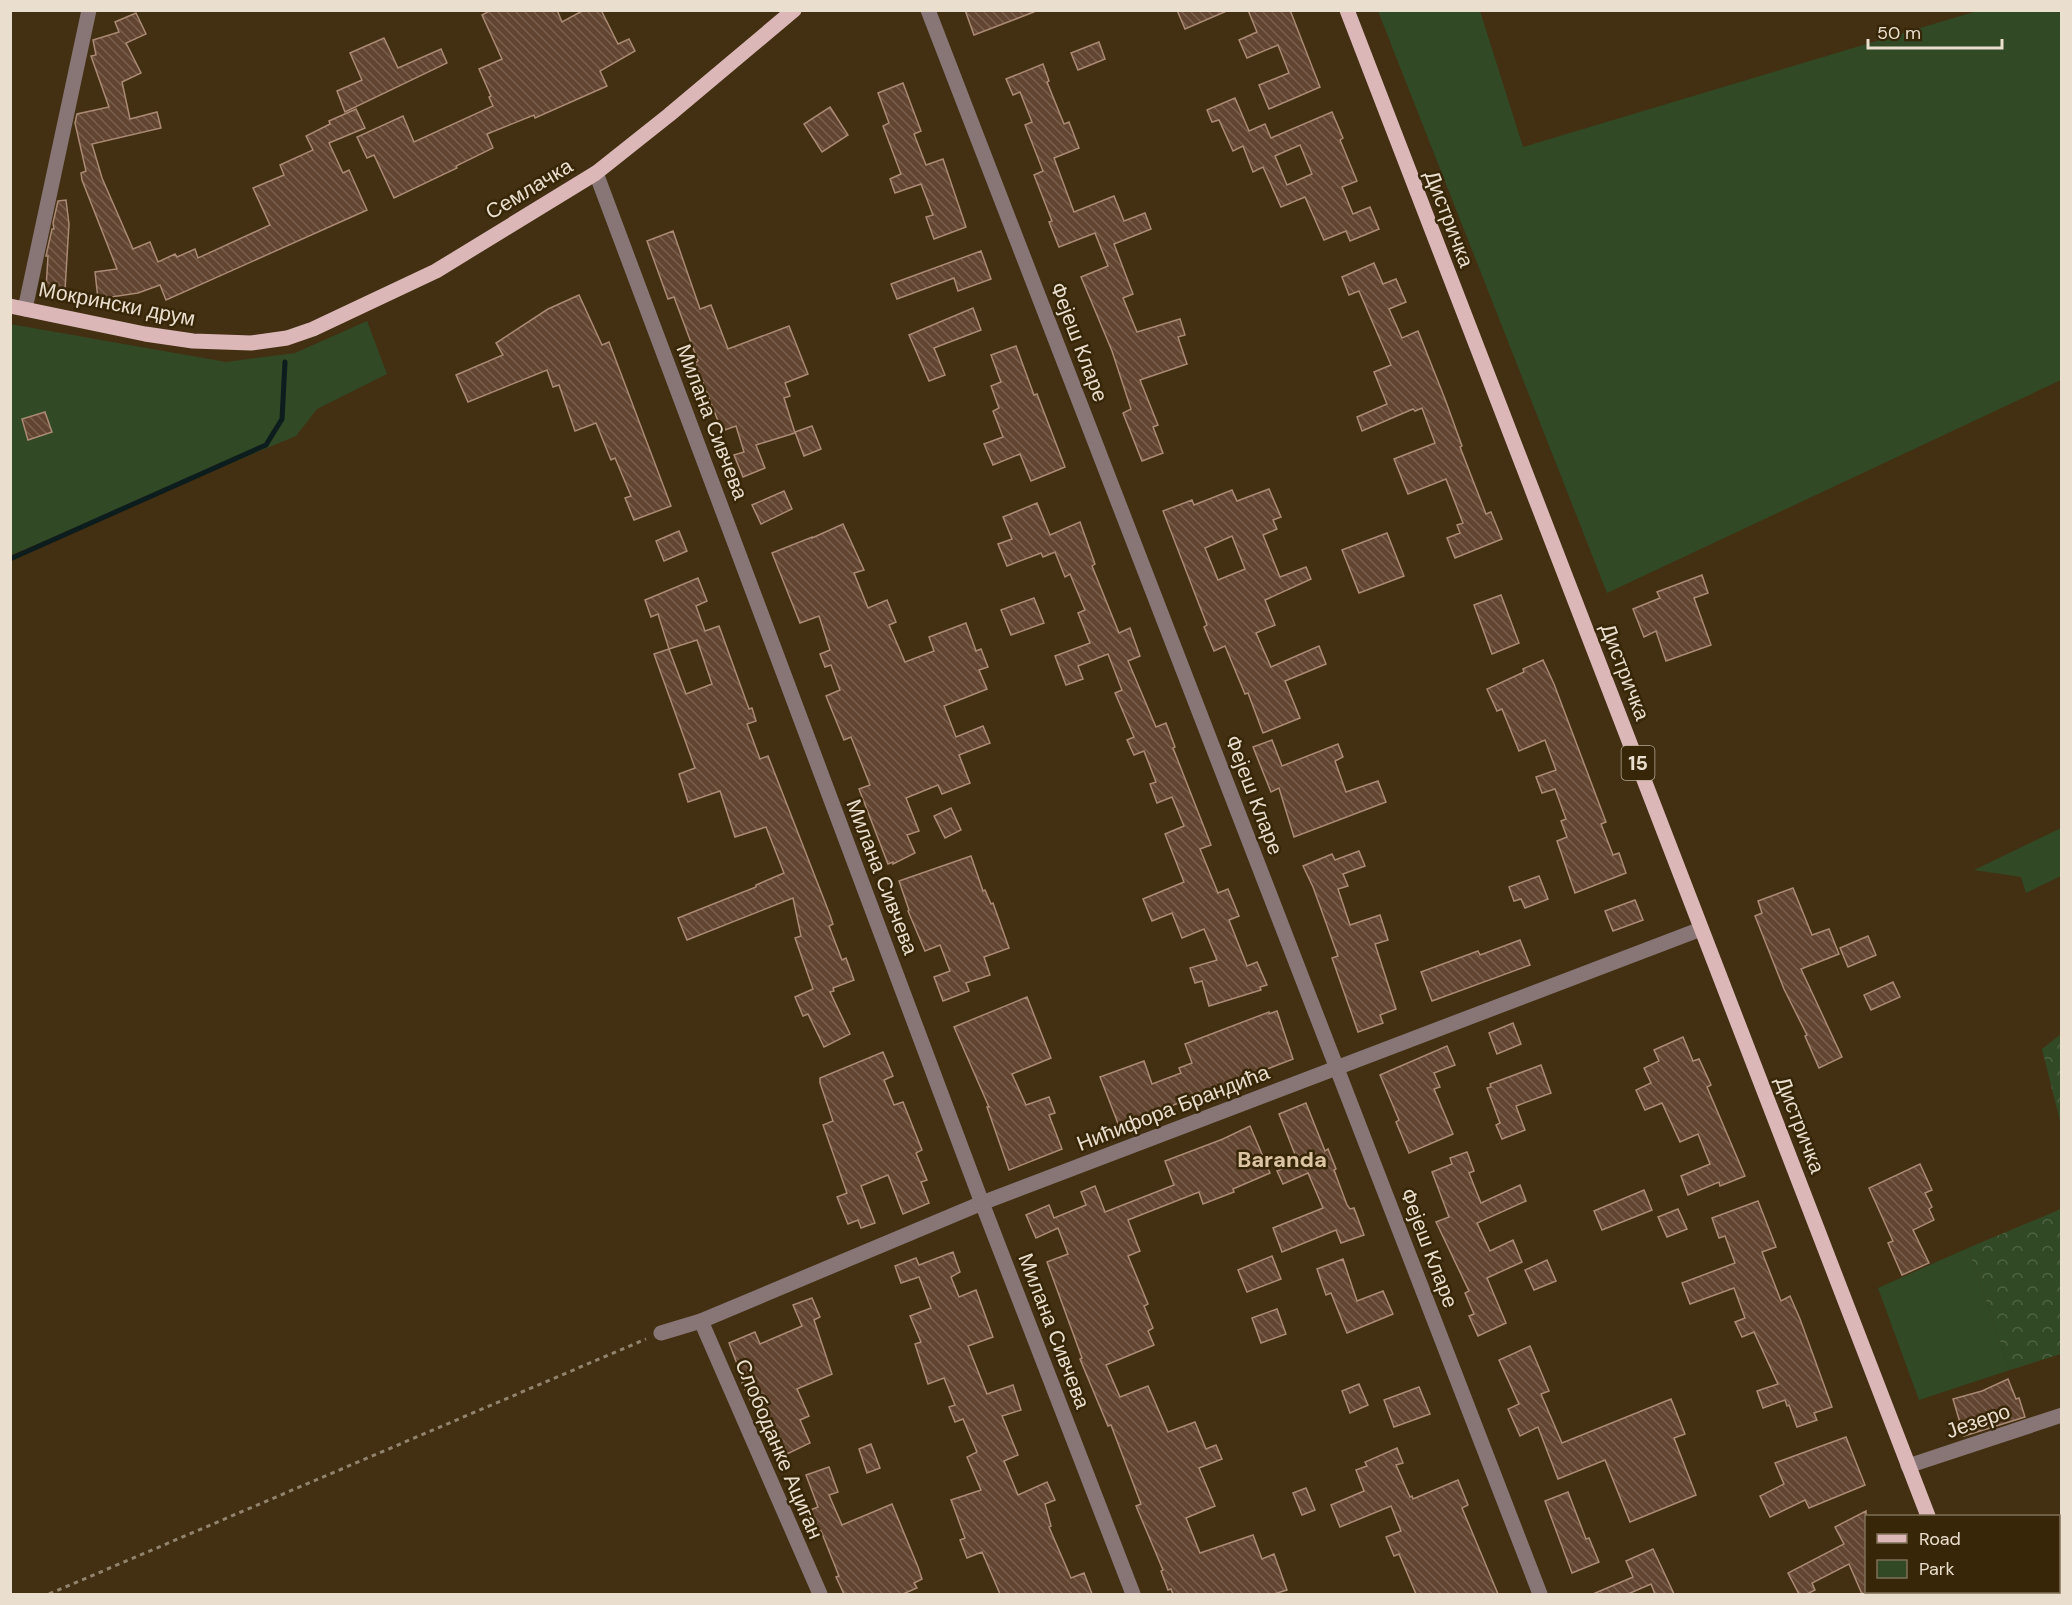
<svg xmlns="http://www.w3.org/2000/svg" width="2072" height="1605" viewBox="0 0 2072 1605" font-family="'DM Sans',sans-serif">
  <defs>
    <pattern id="forest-crowns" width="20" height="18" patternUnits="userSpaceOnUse" patternTransform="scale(1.5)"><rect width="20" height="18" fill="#314925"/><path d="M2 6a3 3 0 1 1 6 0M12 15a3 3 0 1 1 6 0" fill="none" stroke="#4f6343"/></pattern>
    <pattern id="building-back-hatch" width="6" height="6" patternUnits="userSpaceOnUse" patternTransform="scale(1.5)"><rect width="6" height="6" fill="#624531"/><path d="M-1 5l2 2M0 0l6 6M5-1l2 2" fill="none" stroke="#795f4e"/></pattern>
  </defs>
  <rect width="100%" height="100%" fill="#433013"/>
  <g fill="#314925">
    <polygon points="1378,11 1480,11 1523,147 1977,11 2061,11 2061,380 1607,593"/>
    <polygon points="367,321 387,374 317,409 296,436 11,555 10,324 226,362 295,353"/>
    <polygon points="2061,828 2061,876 2026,893 2021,877 1974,870"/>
    <polygon points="1968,1248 2010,1370 1919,1400 1878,1288"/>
  </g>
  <g fill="url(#forest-crowns)">
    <polygon points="2061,1034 2061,1125 2042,1049"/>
    <polygon points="2061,1209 2061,1354 2010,1370 1968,1248"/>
  </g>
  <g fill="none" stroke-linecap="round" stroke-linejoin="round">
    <polyline stroke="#0d1c1c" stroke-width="5" points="10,559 266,445 282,419 285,362"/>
  </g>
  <g fill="url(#building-back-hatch)" stroke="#aa8a74" stroke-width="1.5" fill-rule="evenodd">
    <polygon points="491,10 557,10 562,22 584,10 601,10 618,44 629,39 635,51 600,71 607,86 535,118 534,115 487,134 493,148 456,166 457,168 394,198 374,155 367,158 357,137 403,116 414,142 493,106 489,97 491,96 479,69 502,59 482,15"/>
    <polygon points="965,10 1034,10 1034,12 974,35"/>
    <polygon points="1177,10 1229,10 1185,29"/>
    <polygon points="1248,10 1290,10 1320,87 1269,109 1259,85 1289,73 1278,45 1247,58 1239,40 1257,32"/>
    <polygon points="136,13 146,34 126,43 141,73 122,82 130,119 157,112 161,128 92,144 102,178 133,249 150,242 158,262 175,254 177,257 195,249 198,258 270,225 253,188 284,175 280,165 313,150 306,136 330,124 329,121 356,109 365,128 329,143 343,173 349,170 367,210 166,300 160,285 138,293 98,299 95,272 117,269 82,180 81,173 86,171 75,123 77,114 109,107 91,56 96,55 93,40 119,32 115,22"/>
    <polygon points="384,38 398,68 441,49 447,63 345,112 337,91 362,80 350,53"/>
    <polygon points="1099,42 1105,59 1078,70 1071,53"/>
    <polygon points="1043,64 1049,81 1047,82 1064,124 1069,122 1079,148 1054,158 1074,212 1114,196 1124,221 1145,213 1151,229 1114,244 1133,294 1123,298 1137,332 1180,319 1185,335 1178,337 1187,364 1140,380 1158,425 1153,427 1163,453 1142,461 1123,413 1131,409 1112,351 1081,277 1108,266 1095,233 1059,247 1049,222 1052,221 1034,175 1043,171 1025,125 1032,122 1020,92 1013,95 1006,79"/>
    <polygon points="903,83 921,131 914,134 926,165 943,159 966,227 934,239 926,217 933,215 921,184 895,193 890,179 901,174 883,126 889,123 878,93"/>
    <path d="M1235 98 1249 131 1265 124 1271 138 1332 112 1343 138 1340 140 1357 181 1342 187 1353 214 1370 207 1379 229 1350 241 1346 231 1324 240 1305 197 1281 207 1263 167 1253 172 1243 146 1233 151 1219 120 1212 122 1207 110ZM1300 145 1312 174 1287 185 1275 156Z"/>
    <polygon points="830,107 848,135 822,152 804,124"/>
    <polygon points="66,200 69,224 65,290 46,289 48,256 46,256 52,229 54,229 53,223 58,201"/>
    <polygon points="673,231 700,309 711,305 728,349 789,326 808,374 785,383 790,396 784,398 795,433 756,445 765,468 743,477 734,455 744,452 736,426 722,431 695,363 698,361 674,297 668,299 647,241"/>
    <polygon points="981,251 991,279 958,291 954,278 897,299 891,284"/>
    <polygon points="1374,263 1383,284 1396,279 1406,302 1389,309 1402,338 1418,331 1445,399 1462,446 1460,447 1486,514 1491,512 1502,539 1455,558 1447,538 1460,533 1457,525 1463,523 1446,479 1408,494 1394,459 1435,443 1422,408 1415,411 1413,409 1362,431 1357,417 1387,404 1374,372 1391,365 1359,291 1349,295 1342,277"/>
    <polygon points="579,295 602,345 609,342 671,506 634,520 625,498 631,496 615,458 611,460 596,423 575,431 559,385 553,387 547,370 468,402 456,375 503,355 496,343 548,309"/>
    <polygon points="973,308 981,330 934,348 945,375 929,381 909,335"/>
    <polygon points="1016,346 1034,395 1037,394 1065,467 1031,481 1020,454 993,465 984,444 1003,437 993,411 999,408 991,386 1001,382 991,355"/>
    <polygon points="45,412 52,432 28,440 22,419"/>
    <polygon points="812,426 821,449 804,456 795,432"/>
    <path d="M1269 489 1281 517 1273 520 1277 529 1263 535 1280 577 1306 567 1311 579 1265 600 1275 625 1256 633 1271 667 1319 646 1326 664 1285 681 1300 718 1263 733 1248 693 1245 694 1225 646 1214 651 1204 627 1207 625 1163 511 1192 500 1194 505 1232 490 1237 501ZM1232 536 1245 569 1218 580 1205 548Z"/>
    <polygon points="784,491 792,509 761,524 752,505"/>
    <polygon points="1037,503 1050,535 1080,522 1095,564 1092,566 1119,633 1130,628 1140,656 1128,661 1156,727 1166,723 1175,747 1173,748 1211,845 1200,849 1218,893 1228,889 1239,916 1229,920 1247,966 1257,962 1267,985 1260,987 1261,990 1209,1006 1202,981 1195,983 1190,968 1217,960 1204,929 1182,938 1172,913 1152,921 1143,899 1184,882 1165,834 1184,826 1172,797 1157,803 1150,784 1156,782 1144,751 1134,755 1127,740 1134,737 1115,693 1122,690 1108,654 1078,666 1083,679 1066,685 1055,656 1090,643 1078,613 1085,610 1070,574 1065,577 1055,552 1043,557 1041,553 1007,566 998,544 1012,539 1003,517"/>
    <polygon points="843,524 864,570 854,573 868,608 887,600 896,622 889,625 905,662 934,651 929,637 966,623 976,651 981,649 988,667 979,670 987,689 944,706 956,737 983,726 990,743 959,755 970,783 942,794 938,785 906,798 919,831 907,835 915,853 893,864 893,862 888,864 859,789 870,785 851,737 844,740 826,696 840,690 831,665 825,667 820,654 830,650 819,616 800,623 772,553 812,537 812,538"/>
    <polygon points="679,531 687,551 664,561 656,541"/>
    <polygon points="1387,533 1404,576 1359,593 1342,550"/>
    <polygon points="1702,575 1708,593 1694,598 1711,645 1666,661 1656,631 1644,637 1633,609 1660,598 1657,592"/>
    <path d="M698 578 707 601 696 606 705 631 719 626 749 709 752 708 756 721 747 724 760 759 768 756 830 915 833 924 829 926 842 960 846 958 854 980 833 988 834 991 830 992 850 1034 824 1047 808 1014 803 1016 795 997 813 989 795 938 801 936 793 898 687 940 678 918 756 887V885L784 873 766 827 735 837 720 791 688 802 679 774 695 768 654 654 669 649 658 614 651 617 645 600ZM697 640 712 684 686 694 669 649Z"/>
    <polygon points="1501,595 1519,643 1492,654 1474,605"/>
    <polygon points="1034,598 1044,623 1011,635 1001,610"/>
    <polygon points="1543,660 1554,684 1606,822 1601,824 1613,855 1619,853 1626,873 1575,893 1557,841 1567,837 1561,821 1566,819 1555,789 1542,793 1536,777 1556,770 1545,740 1519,751 1502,709 1497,711 1487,689 1524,672 1523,669"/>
    <polygon points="1272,740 1282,766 1338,744 1343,757 1335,761 1346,792 1378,781 1386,802 1294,837 1279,788 1271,792 1253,747"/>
    <polygon points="951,808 961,830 945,838 934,816"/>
    <polygon points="1359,851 1365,866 1343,874 1348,886 1338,889 1350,925 1380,915 1388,940 1375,944 1396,1009 1380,1015 1383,1023 1358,1032 1332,958 1338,956 1313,887 1303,866 1332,854 1335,860"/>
    <polygon points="971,856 983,891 985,890 991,904 993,903 1009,948 984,957 990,975 966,983 969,991 943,1001 934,977 950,971 940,945 925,951 908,911 909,910 899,881"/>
    <polygon points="1539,876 1548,899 1525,908 1521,899 1514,901 1509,887"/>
    <polygon points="1793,888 1812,935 1829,929 1839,954 1801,969 1842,1057 1819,1068 1805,1036 1807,1035 1784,989 1755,916 1762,913 1758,901"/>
    <polygon points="1635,900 1643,920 1613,931 1605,911"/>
    <polygon points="1868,936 1876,955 1848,967 1840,948"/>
    <polygon points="1520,940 1530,965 1432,1001 1421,972 1478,951 1480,955"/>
    <polygon points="1893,982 1900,997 1871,1010 1864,995"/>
    <polygon points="1027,997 1051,1058 1012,1074 1026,1105 1049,1097 1055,1113 1049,1115 1062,1149 1009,1170 987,1107 989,1107 954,1027"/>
    <polygon points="1277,1011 1293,1059 1119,1126 1100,1077 1144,1061 1152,1084 1181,1073 1179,1068 1192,1063 1185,1044 1269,1012 1269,1014"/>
    <polygon points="1513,1023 1521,1044 1497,1054 1489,1033"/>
    <polygon points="1683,1037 1693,1061 1699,1059 1711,1085 1707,1087 1745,1176 1720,1186 1719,1182 1688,1195 1681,1176 1710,1164 1698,1134 1680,1142 1662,1103 1645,1110 1636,1090 1651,1083 1644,1068 1659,1061 1654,1050"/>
    <polygon points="1447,1046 1455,1065 1434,1073 1440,1087 1434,1089 1453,1134 1409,1153 1396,1122 1399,1120 1380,1075"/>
    <polygon points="883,1052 893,1076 884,1080 894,1105 903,1102 922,1150 916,1153 927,1180 921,1182 929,1203 903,1214 888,1175 861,1186 875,1223 861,1228 858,1220 848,1224 837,1197 847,1193 823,1125 833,1121 820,1083 820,1078"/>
    <polygon points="1541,1065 1551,1093 1516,1106 1525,1130 1502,1139 1496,1125 1500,1123 1487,1088 1491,1087 1490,1084"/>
    <polygon points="1306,1103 1325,1151 1328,1149 1336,1169 1334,1170 1347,1205 1350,1209 1354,1208 1364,1235 1341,1243 1336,1230 1282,1252 1273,1228 1323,1208 1308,1173 1283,1184 1277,1171 1298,1162 1279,1114"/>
    <polygon points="1250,1126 1270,1173 1233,1189 1234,1192 1203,1204 1199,1192 1128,1220 1140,1251 1128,1256 1148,1304 1144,1306 1153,1328 1148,1331 1154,1345 1106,1365 1120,1397 1148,1386 1168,1432 1195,1422 1206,1449 1216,1445 1222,1459 1199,1468 1215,1506 1186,1518 1200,1553 1253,1535 1262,1559 1274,1554 1287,1590 1274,1594 1173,1594 1171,1589 1168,1590 1161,1571 1163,1570 1136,1506 1141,1504 1111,1425 1108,1426 1080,1359 1082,1358 1047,1262 1068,1254 1058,1228 1036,1238 1026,1215 1049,1205 1054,1218 1086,1205 1081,1192 1095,1186 1105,1212 1174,1185 1165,1161 1223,1139"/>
    <polygon points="1467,1152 1474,1171 1469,1173 1481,1203 1520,1185 1526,1201 1477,1223 1490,1251 1513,1240 1522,1262 1487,1278 1506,1323 1478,1336 1469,1316 1474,1314 1465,1293 1469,1291 1436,1222 1449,1217 1432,1172 1452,1164 1450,1158"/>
    <polygon points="1920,1164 1932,1190 1925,1193 1932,1207 1929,1209 1934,1220 1913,1230 1929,1263 1902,1275 1888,1243 1893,1241 1869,1188"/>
    <polygon points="1644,1190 1652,1210 1602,1230 1594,1211"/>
    <polygon points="1758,1201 1776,1247 1762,1252 1781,1301 1790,1296 1800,1319 1832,1407 1814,1413 1817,1420 1797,1427 1789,1405 1787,1406 1785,1400 1763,1408 1757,1391 1778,1384 1754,1332 1742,1337 1735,1322 1745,1318 1734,1288 1690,1304 1682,1283 1735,1263 1725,1236 1719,1238 1712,1218"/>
    <polygon points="1678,1209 1687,1229 1667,1237 1658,1217"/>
    <polygon points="953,1252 960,1272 951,1277 959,1297 976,1290 993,1337 968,1346 987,1394 1013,1385 1021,1410 1002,1416 1018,1455 1004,1461 1018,1495 1047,1482 1055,1500 1045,1504 1051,1526 1049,1527 1071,1578 1084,1573 1092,1594 1000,1594 982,1552 967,1558 960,1540 965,1538 951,1500 981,1490 967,1457 977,1452 963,1419 955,1422 949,1407 955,1405 944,1378 928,1384 915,1344 921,1342 910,1316 931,1308 919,1277 901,1283 895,1266 916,1258 919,1265"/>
    <polygon points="1272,1256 1281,1279 1247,1292 1238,1270"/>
    <polygon points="1343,1259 1357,1301 1383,1291 1393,1314 1347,1333 1331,1293 1326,1295 1317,1269"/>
    <polygon points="1547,1260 1556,1281 1534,1290 1525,1270"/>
    <polygon points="812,1298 820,1317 814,1320 832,1374 797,1389 809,1416 800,1420 810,1443 787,1454 784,1445 775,1449 767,1434 742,1383 744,1382 729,1343 755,1332 760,1344 802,1326 793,1305"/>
    <polygon points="1277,1309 1286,1334 1261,1343 1252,1318"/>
    <polygon points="1530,1346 1549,1391 1541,1394 1562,1443 1671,1399 1685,1434 1674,1438 1696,1495 1630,1522 1605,1460 1558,1479 1538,1427 1520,1436 1508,1409 1519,1404 1499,1360"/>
    <polygon points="2008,1379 2016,1399 2019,1398 2025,1417 1964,1436 1953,1399 1982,1391"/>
    <polygon points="1359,1384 1368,1405 1350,1413 1342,1391"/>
    <polygon points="1419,1387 1430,1414 1394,1427 1384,1400"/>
    <polygon points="1846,1437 1865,1485 1809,1508 1805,1500 1770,1517 1760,1496 1784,1484 1775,1463"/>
    <polygon points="871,1444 880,1468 867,1473 859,1449"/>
    <polygon points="1397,1448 1403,1463 1396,1465 1410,1497 1412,1496 1413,1499 1458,1480 1468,1505 1462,1508 1498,1594 1416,1594 1399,1554 1394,1556 1386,1537 1401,1531 1391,1506 1340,1527 1331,1505 1364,1491 1356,1470 1367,1466 1365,1462"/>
    <polygon points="829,1467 838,1492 829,1495 842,1525 892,1504 918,1567 922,1579 914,1583 917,1588 903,1594 844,1594 836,1577 839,1576 821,1531 814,1534 805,1512 818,1507 806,1475"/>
    <polygon points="1306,1488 1315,1510 1302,1515 1293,1493"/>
    <polygon points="1568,1492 1586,1539 1589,1538 1599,1562 1572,1573 1545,1501"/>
    <polygon points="1866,1511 1866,1594 1862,1594 1849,1564 1812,1583 1815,1590 1807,1594 1799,1594 1788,1573 1844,1544 1835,1527"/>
    <polygon points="1653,1549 1674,1594 1655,1594 1651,1584 1628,1594 1593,1594 1633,1577 1626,1561"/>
  </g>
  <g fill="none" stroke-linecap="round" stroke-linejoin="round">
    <polyline stroke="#92836c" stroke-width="3" stroke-dasharray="4.5 4.5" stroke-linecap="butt" points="49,1594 646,1339"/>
    <g stroke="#887676" stroke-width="15">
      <polyline points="928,10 1540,1594"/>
      <polyline points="596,173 982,1203 1133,1594"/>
      <polyline points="25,309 89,10"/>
      <polyline points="701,1321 820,1594"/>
      <polyline points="661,1333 701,1321 982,1203 1701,929"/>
      <polyline points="1908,1466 2062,1415"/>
    </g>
    <g stroke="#dcb7b8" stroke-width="15">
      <polyline points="1347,10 1928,1516"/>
      <polyline points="10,306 145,334 193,341 251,343 287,338 313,329 436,271 596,173 669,115 794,10"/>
      <polyline points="1958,1592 1959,1594"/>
    </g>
  </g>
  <g text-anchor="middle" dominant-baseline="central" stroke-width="5" stroke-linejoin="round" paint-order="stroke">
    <rect fill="#382608" stroke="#b5a893" stroke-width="1.5" x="1621.5" y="746" width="33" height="34" rx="4.5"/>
    <g font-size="20" font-weight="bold" fill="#eadfce">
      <text x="1638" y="763">15</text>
    </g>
    <g font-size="21" fill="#eadfce" stroke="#382608">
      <text transform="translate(529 189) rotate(-31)">Семлачка</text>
      <text transform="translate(1449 219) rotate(69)">Дистричка</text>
      <text transform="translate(117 304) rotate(11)">Мокрински друм</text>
      <text transform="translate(1079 342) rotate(69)">Фејеш Кларе</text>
      <text transform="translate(712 422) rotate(69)">Милана Сивчева</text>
      <text transform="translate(1625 672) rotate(69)">Дистричка</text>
      <text transform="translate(1254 795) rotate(69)">Фејеш Кларе</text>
      <text transform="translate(882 877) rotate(69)">Милана Сивчева</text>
      <text transform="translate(1173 1108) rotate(-21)">Нићифора Брандића</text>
      <text transform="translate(1800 1125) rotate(69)">Дистричка</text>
      <text transform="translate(1429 1248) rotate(69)">Фејеш Кларе</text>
      <text transform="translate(1054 1331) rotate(69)">Милана Сивчева</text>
      <text transform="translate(1978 1421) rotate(-19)">Језеро</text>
      <text transform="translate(779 1449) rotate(67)">Слободанке Ациган</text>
    </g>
    <g font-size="22" font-weight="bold" fill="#dcc5a4" stroke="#382608">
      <text x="1282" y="1159">Baranda</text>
    </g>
  </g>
  <rect width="2072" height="1605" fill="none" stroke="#eadfce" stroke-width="24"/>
  <rect x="1865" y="1515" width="195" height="78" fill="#382608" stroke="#7f7057" stroke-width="1.5"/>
  <rect x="1877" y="1534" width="30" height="9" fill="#dcb7b8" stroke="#7f7057" stroke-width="1.5"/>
  <text x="1919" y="1545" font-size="18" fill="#eadfce">Road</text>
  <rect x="1877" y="1560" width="30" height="18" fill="#314925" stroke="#7f7057" stroke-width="1.5"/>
  <text x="1919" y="1575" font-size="18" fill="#eadfce">Park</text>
  <path d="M1868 39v9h134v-9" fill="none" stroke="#eadfce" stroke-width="3"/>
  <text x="1877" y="39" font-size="18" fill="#eadfce" stroke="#382608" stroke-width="4.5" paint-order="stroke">50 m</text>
</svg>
